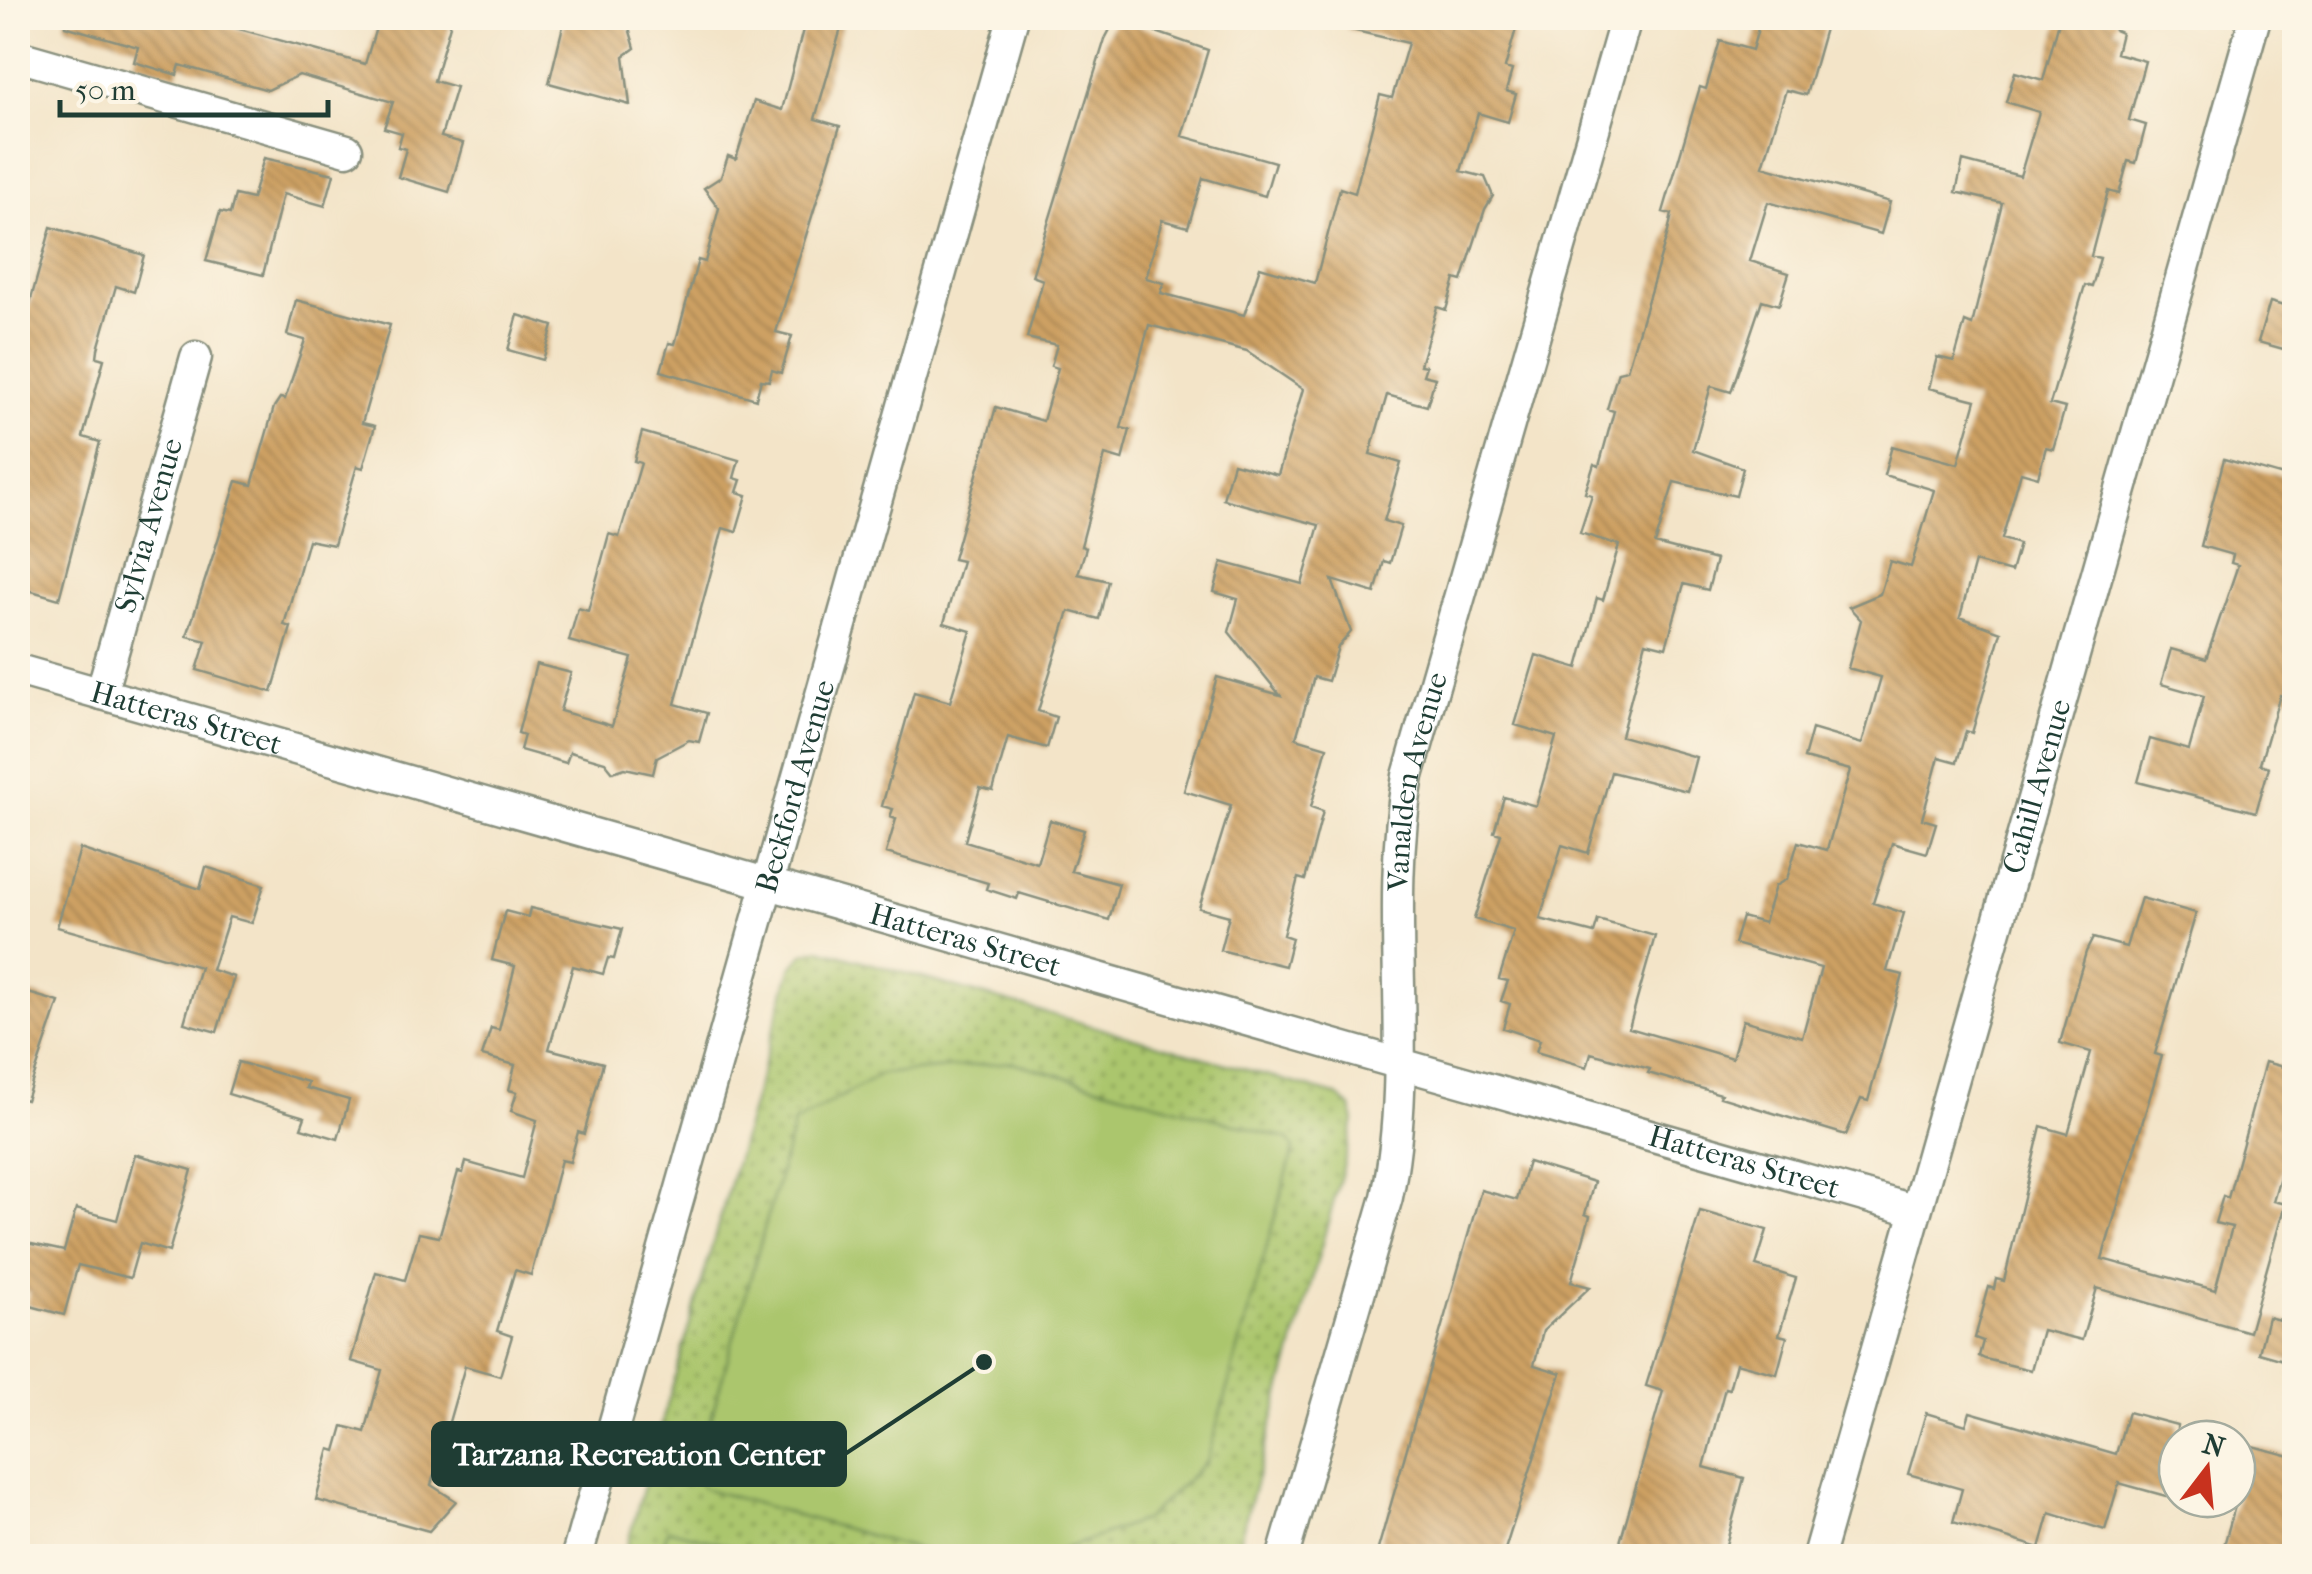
<svg xmlns="http://www.w3.org/2000/svg" width="2312" height="1574" viewBox="0 0 2312 1574" font-family="'IM FELL French Canon',serif">
  <defs>
    <pattern id="grass-dots" width="8" height="8" patternUnits="userSpaceOnUse" patternTransform="scale(2.5)"><rect width="8" height="8" fill="#abc66d"/><path d="M2 2h.1M6 6h.1" fill="none" stroke="#8ba25a" stroke-width="1.8" stroke-linecap="round"/></pattern>
    <pattern id="building-back-hatch" width="6" height="6" patternUnits="userSpaceOnUse" patternTransform="scale(2.5)"><rect width="6" height="6" fill="#cea163"/><path d="M-1 5l2 2M0 0l6 6M5-1l2 2" fill="none" stroke="#a78452"/></pattern>
  </defs>
  <rect width="100%" height="100%" fill="#fcf5e5"/>
  <filter id="ink" filterUnits="userSpaceOnUse"><feTurbulence type="fractalNoise" baseFrequency=".01" numOctaves="2"/><feDisplacementMap in="SourceGraphic" scale="20" xChannelSelector="R" yChannelSelector="G"/><feConvolveMatrix kernelMatrix="1 2 1 2 8 2 1 2 1" color-interpolation-filters="sRGB"/></filter>
  <filter id="wash" filterUnits="userSpaceOnUse"><feTurbulence type="fractalNoise" baseFrequency=".0048" numOctaves="4" result="noise"/><feDisplacementMap in="SourceGraphic" scale="40" xChannelSelector="R" yChannelSelector="G"/><feGaussianBlur stdDeviation="2.25" result="paint"/><feColorMatrix in="noise" values="0 0 0 0 0 0 0 0 0 0 0 0 0 0 0 0 0 1.4 0 .05"/><feComposite in="paint" operator="in"/></filter>
  <g filter="url(#wash)">
    <rect width="100%" height="100%" fill="#f3e4c8"/>
    <polygon fill="url(#grass-dots)" stroke="#658250" stroke-width="2.5" points="820,949 1336,1095 1351,1107 1354,1121 1343,1168 1235,1556 624,1556 791,968 803,954"/>
    <g fill="#abc66d" stroke="#658250" stroke-width="2.5">
      <polygon points="1012,1062 1288,1139 1294,1148 1207,1461 1144,1520 1045,1556 941,1556 702,1488 695,1475 794,1123 882,1074"/>
      <polygon points="668,1529 765,1556 660,1556"/>
    </g>
    <g id="blocks">
      <g fill="url(#building-back-hatch)">
        <polygon points="66,18 200,18 365,64 379,18 452,18 434,81 456,87 441,137 463,143 449,192 398,177 406,149 398,147 402,133 384,128 393,102 299,75 268,90 180,65 177,75 134,62 138,47 65,26"/>
        <polygon points="565,18 626,18 635,48 624,56 630,105 549,83"/>
        <polygon points="806,18 844,18 815,119 840,126 776,332 792,336 781,373 772,370 769,381 761,380 756,399 661,371 669,343 675,344 698,260 705,262 719,208 704,188 721,177 728,156 736,159 754,101 782,110"/>
        <polygon points="1116,18 1208,50 1182,136 1275,162 1265,196 1203,178 1188,227 1162,220 1146,278 1164,283 1161,293 1244,315 1260,267 1315,283 1340,188 1355,193 1380,95 1392,98 1408,43 1347,29 1348,18 1519,18 1505,68 1512,70 1506,91 1516,94 1508,122 1478,113 1461,171 1485,177 1493,196 1485,209 1462,281 1455,279 1446,310 1437,307 1420,365 1426,366 1423,375 1435,378 1427,406 1387,395 1370,454 1401,463 1384,521 1401,526 1390,563 1384,561 1375,593 1332,580 1351,632 1338,647 1328,681 1314,677 1296,738 1327,747 1311,807 1323,811 1305,880 1298,878 1283,935 1292,938 1285,966 1220,950 1229,916 1199,908 1231,805 1184,791 1217,677 1280,695 1229,632 1238,599 1214,592 1222,562 1302,584 1319,525 1223,499 1233,463 1278,475 1303,389 1247,351 1149,325 1121,428 1130,430 1122,460 1105,455 1081,546 1086,548 1078,574 1108,581 1099,619 1069,611 1038,711 1056,717 1047,748 1008,737 993,791 980,788 965,841 1037,863 1050,820 1084,830 1071,871 1119,884 1109,920 1019,893 1017,899 986,889 988,883 886,853 896,819 890,817 893,809 882,806 914,692 950,702 971,631 944,623 962,561 953,559 996,407 1043,421 1058,368 1051,366 1057,345 1027,338 1043,280 1032,276 1105,39"/>
        <polygon points="1761,18 1828,18 1806,95 1786,90 1763,166 1890,202 1881,234 1768,202 1750,261 1789,273 1779,305 1762,300 1731,392 1711,386 1693,450 1743,468 1736,496 1674,482 1655,544 1716,560 1708,590 1684,584 1666,647 1646,642 1621,736 1696,757 1687,791 1611,772 1588,853 1562,845 1540,919 1594,933 1598,920 1655,936 1629,1028 1732,1058 1743,1020 1802,1037 1821,968 1734,944 1742,917 1764,923 1775,886 1787,879 1798,842 1827,850 1850,770 1804,758 1812,729 1862,744 1881,677 1848,668 1861,620 1849,607 1880,594 1890,561 1911,567 1934,490 1884,475 1892,446 1958,464 1976,400 1929,388 1937,357 1954,361 1965,322 1972,325 2002,203 1956,192 1963,161 2020,176 2039,112 2006,102 2015,72 2043,80 2060,18 2118,18 2114,30 2121,33 2116,53 2145,61 2129,120 2146,125 2136,163 2128,161 2119,194 2108,191 2091,256 2100,258 2092,287 2085,285 2050,404 2065,408 2053,449 2046,447 2038,477 2021,472 2002,539 2019,544 2011,572 1975,562 1960,617 2001,632 1972,733 1966,731 1957,762 1939,757 1922,819 1936,823 1927,853 1892,843 1873,903 1904,913 1887,971 1903,975 1868,1101 1861,1099 1846,1135 1720,1097 1721,1094 1648,1073 1650,1069 1591,1053 1587,1067 1536,1052 1540,1040 1503,1028 1510,1004 1501,1001 1508,981 1499,979 1514,931 1474,919 1501,834 1494,832 1504,797 1536,806 1556,737 1515,725 1536,655 1578,668 1597,598 1603,600 1619,545 1580,533 1592,495 1585,493 1594,464 1599,466 1614,411 1607,409 1618,372 1627,370 1668,232 1672,214 1663,212 1700,87 1706,89 1720,41 1752,50"/>
        <polygon points="264,158 334,174 325,206 283,194 263,275 206,261 220,212 230,214 235,195 252,199"/>
        <polygon points="51,227 144,255 134,292 116,286 98,349 97,357 104,359 83,437 100,442 59,599 18,587 18,346"/>
        <polygon points="296,300 390,325 362,423 375,426 363,468 357,466 334,545 308,540 284,625 291,627 272,692 197,670 206,641 187,636 237,481 252,485 274,407 280,398 285,399 305,340 287,335"/>
        <polygon points="2270,302 2294,309 2294,352 2258,342"/>
        <polygon points="518,315 553,326 543,360 508,350"/>
        <polygon points="642,432 739,460 734,478 741,480 737,492 747,495 736,532 723,528 675,704 707,713 699,742 689,740 657,757 653,774 625,768 613,772 605,762 570,752 566,763 520,750 524,735 518,733 536,664 571,673 560,711 612,726 632,658 569,641 578,608 588,611 609,534 619,537 641,463 634,461"/>
        <polygon points="2224,459 2294,479 2294,699 2280,695 2260,764 2269,767 2256,812 2138,782 2150,739 2189,750 2204,696 2161,684 2171,649 2206,659 2238,565 2231,563 2233,555 2201,546"/>
        <polygon points="80,849 200,889 206,867 264,885 252,923 229,917 212,970 234,977 217,1032 184,1023 200,967 57,927"/>
        <polygon points="2141,898 2196,913 2155,1054 2162,1056 2102,1259 2215,1290 2232,1227 2215,1223 2223,1196 2228,1198 2265,1062 2294,1070 2294,1127 2273,1201 2285,1204 2249,1332 2097,1288 2082,1340 2042,1330 2031,1370 1985,1359 1979,1356 1983,1341 1975,1338 1989,1287 1994,1289 1996,1279 2004,1281 2041,1126 2068,1134 2091,1052 2060,1043 2086,952 2093,938 2126,947"/>
        <polygon points="530,908 622,929 614,959 608,958 603,974 573,966 549,1049 603,1063 584,1134 578,1132 570,1162 561,1160 531,1275 515,1270 497,1331 512,1336 500,1376 465,1366 431,1485 456,1501 429,1531 316,1500 330,1449 336,1451 343,1426 365,1432 382,1370 351,1361 376,1272 405,1280 419,1233 439,1237 458,1172 463,1173 466,1162 522,1178 537,1120 511,1111 517,1092 509,1090 515,1065 482,1056 491,1028 499,1030 515,966 492,960 505,911 528,917"/>
        <polygon points="18,990 59,1002 26,1100 18,1098"/>
        <polygon points="238,1062 308,1082 306,1088 349,1100 338,1139 301,1128 305,1117 228,1094"/>
        <polygon points="135,1154 192,1170 169,1252 140,1243 130,1278 78,1265 64,1315 27,1305 30,1292 18,1289 18,1259 23,1261 27,1243 64,1251 76,1209 117,1220"/>
        <polygon points="1528,1162 1594,1182 1585,1214 1590,1216 1571,1282 1590,1287 1543,1331 1534,1365 1561,1373 1503,1556 1376,1556 1481,1190 1517,1200"/>
        <polygon points="1700,1211 1767,1230 1756,1266 1796,1278 1779,1335 1787,1337 1777,1374 1736,1363 1729,1389 1725,1388 1704,1467 1744,1478 1723,1556 1616,1556 1663,1391 1646,1386"/>
        <polygon points="2268,1317 2294,1324 2294,1363 2259,1353"/>
        <polygon points="1970,1412 2116,1454 2128,1412 2177,1425 2177,1499 2119,1483 2105,1530 2050,1513 2040,1548 1953,1522 1962,1489 1908,1474 1926,1413 1966,1425"/>
        <polygon points="2237,1442 2294,1457 2294,1516 2283,1556 2221,1556 2237,1499"/>
      </g>
    </g>
  </g>
  <g filter="url(#ink)">
    <use href="#blocks" fill-opacity="0" stroke="#89907e" stroke-width="2.5"/>
    <g fill="none" stroke-linecap="round" stroke-linejoin="round">
      <defs>
        <g id="street">
          <polyline points="18,56 347,150"/>
          <path id="s1" d="M18 670 1913 1210"/>
          <path id="s2" d="M101 694 196 357"/>
          <path id="s3" d="M577 1556 1013 18"/>
          <path id="s4" d="M1283 1556 1387 1197C1416 1058 1383 915 1408 776L1626 18"/>
          <path id="s5" d="M1818 1556 2255 18"/>
        </g>
      </defs>
      <use href="#street" stroke="#89907e" stroke-width="35"/>
      <use href="#street" stroke="#fff" stroke-width="30"/>
    </g>
  </g>
  <g text-anchor="middle" dominant-baseline="central" stroke-width="8" stroke-linejoin="round" paint-order="stroke">
    <g font-size="30" fill="#1f3d34" stroke="#fcf5e5">
      <text stroke="none"><textPath href="#s2" startOffset="175">Sylvia Avenue</textPath></text>
      <text stroke="none"><textPath href="#s1" startOffset="175">Hatteras Street</textPath></text>
      <text stroke="none"><textPath href="#s4" startOffset="792">Vanalden Avenue</textPath></text>
      <text stroke="none"><textPath href="#s5" startOffset="800">Cahill Avenue</textPath></text>
      <text stroke="none"><textPath href="#s3" startOffset="800">Beckford Avenue</textPath></text>
      <text stroke="none"><textPath href="#s1" startOffset="985">Hatteras Street</textPath></text>
      <text stroke="none"><textPath href="#s1" startOffset="1795">Hatteras Street</textPath></text>
    </g>
  </g>
  <path fill="none" stroke="#1f3d34" stroke-width="4" d="M984 1362L845 1454"/>
  <circle fill="#1f3d34" stroke="#fcf5e5" stroke-width="4" cx="984" cy="1362" r="10"/>
  <rect fill="#1f3d34" stroke="#1f3d34" stroke-width="4" x="433" y="1423" width="412" height="62" rx="10"/>
  <g font-size="32" text-anchor="middle" font-weight="bold" fill="#fff">
    <text x="639" y="1465">Tarzana Recreation Center</text>
  </g>
  <rect width="2312" height="1574" fill="none" stroke="#fcf5e5" stroke-width="60"/>
  <g transform="translate(2207 1469) rotate(16)"><circle r="48" fill="#fcf5e5" stroke="#a4ab9e" stroke-width="2.5"/>
  <path d="M0-8L18 38L0 25L-18 38Z" fill="#c8321e"/>
  <text y="-15" font-size="28" font-weight="bold" text-anchor="middle" fill="#1f3d34">N</text>
  </g>
  <path d="M60 100v15h268v-15" fill="none" stroke="#1f3d34" stroke-width="5"/>
  <text x="75" y="100" font-size="30" fill="#1f3d34" stroke="#fcf5e5" stroke-width="8" paint-order="stroke">50 m</text>
</svg>
